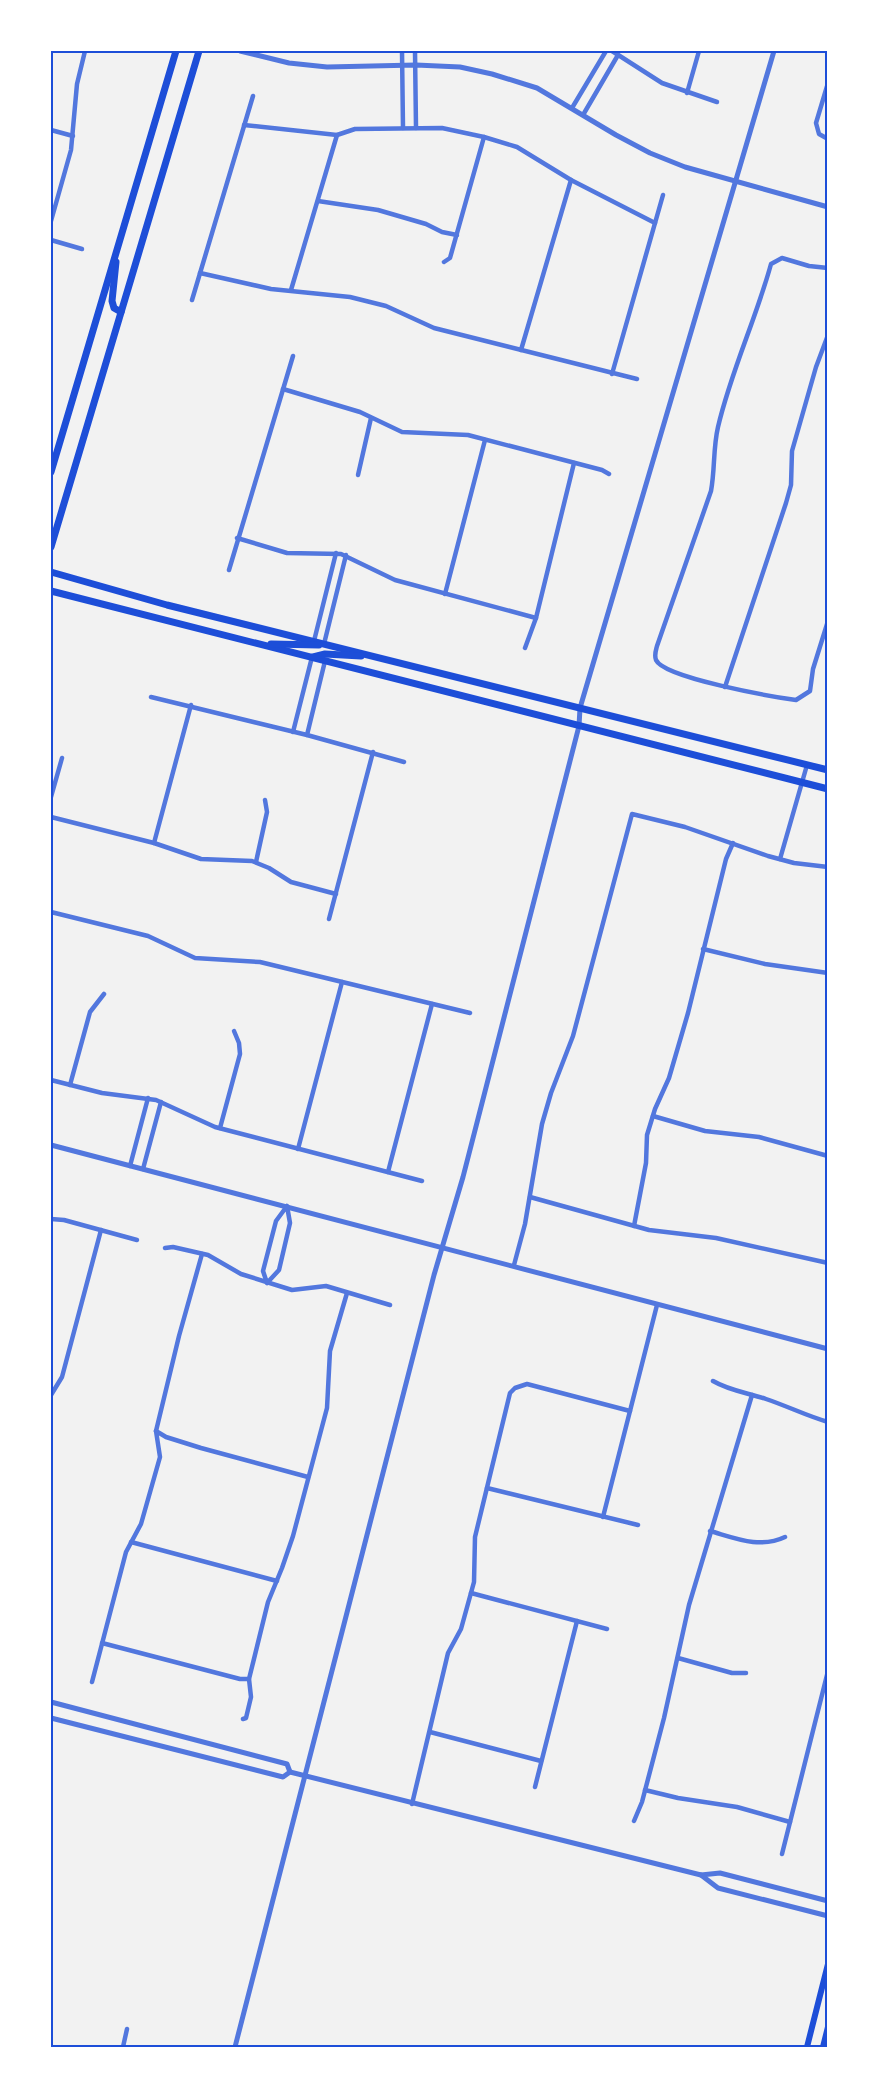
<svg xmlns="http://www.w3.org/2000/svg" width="879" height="2098" viewBox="0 0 879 2098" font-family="'Golos Text',sans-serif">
  <rect width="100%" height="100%" fill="#f2f2f2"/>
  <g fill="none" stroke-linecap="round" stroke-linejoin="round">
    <g stroke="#5277de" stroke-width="4.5">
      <polyline points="402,51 403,128"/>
      <polyline points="415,51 416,128"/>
      <polyline points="612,51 662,83 717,102"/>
      <polyline points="828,83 816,123 819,134 828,139"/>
      <polyline points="687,93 699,51"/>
      <polyline points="572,108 606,51"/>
      <polyline points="583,115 618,55"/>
      <polyline points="244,125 337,135 355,129 442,128 484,137 517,147 571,180 655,223"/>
      <polyline points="51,130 73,136"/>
      <polyline points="318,201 378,210 426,224 442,232 457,235"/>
      <polyline points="51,221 71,150 77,84 85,51"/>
      <polyline points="51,240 82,249"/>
      <polyline points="444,262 450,258 484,137"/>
      <path d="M828 268 809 266 782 258 771 264C756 319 731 371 718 427 713 448 715 470 711 491L657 646C656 650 654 655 656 660 664 678 774 697 796 700L810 691 813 669 828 621"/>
      <polyline points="200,273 271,289 350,297 386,306 434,328 637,379"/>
      <polyline points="291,290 337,135"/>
      <polyline points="192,300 253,96"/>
      <polyline points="521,350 571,180"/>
      <polyline points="612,374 663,195"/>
      <polyline points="283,389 360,412 402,432 468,435 602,470 609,474"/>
      <polyline points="358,475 371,418"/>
      <polyline points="237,538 287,553 341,554 395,580 536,618"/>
      <polyline points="229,570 293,356"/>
      <polyline points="445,594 485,440"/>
      <polyline points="314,641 336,553"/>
      <polyline points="324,644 346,555"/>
      <polyline points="525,648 536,618 574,463"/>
      <polyline points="725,687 786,503 791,485 792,451 816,367 828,335"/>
      <polyline points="151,697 307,735 404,762"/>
      <polyline points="293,732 312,657"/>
      <polyline points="307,735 325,661"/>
      <polyline points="51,797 62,758"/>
      <polyline points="51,817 154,843 201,859 252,861 269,868 291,882 336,894"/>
      <polyline points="154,843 191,705"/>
      <polyline points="780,859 807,765"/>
      <polyline points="256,862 267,812 265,800"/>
      <polyline points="51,912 148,936 195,958 260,962 470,1013"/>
      <polyline points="329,919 373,752"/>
      <polyline points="703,949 765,964 828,973"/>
      <polyline points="51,1080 102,1093 156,1100 215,1127 422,1181"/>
      <polyline points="70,1085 90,1012 104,994"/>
      <polyline points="653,1116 705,1131 759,1137 828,1156"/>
      <polyline points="220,1128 240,1054 239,1043 234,1031"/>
      <polyline points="298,1149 342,982"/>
      <polyline points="130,1166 148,1098"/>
      <polyline points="143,1169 161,1102"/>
      <polyline points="388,1172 432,1004"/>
      <polyline points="530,1197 649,1230 716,1238 828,1263"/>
      <polygon points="287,1206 290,1223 279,1270 267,1283 263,1271 276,1221"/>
      <polyline points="51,1219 64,1220 137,1240"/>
      <polyline points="634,1226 646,1163 647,1135 655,1109 669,1078 688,1013 726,859 733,843"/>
      <polyline points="165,1248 173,1247 208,1255 241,1274 292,1290 326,1286 390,1305"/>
      <polyline points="514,1265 525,1224 542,1124 551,1093 573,1036 632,814 685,827 768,856 794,863 828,867"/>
      <path d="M713 1381C730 1391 749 1393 766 1399 787 1406 807 1416 828 1422"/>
      <polyline points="51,1395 62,1377 101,1230"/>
      <polyline points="156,1431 166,1437 201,1448 308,1477"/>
      <polyline points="487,1488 638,1525"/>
      <polyline points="603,1517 657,1305"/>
      <path d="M710 1531C735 1538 760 1549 785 1537"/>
      <polyline points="131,1542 277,1581"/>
      <polyline points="471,1593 607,1629"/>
      <polyline points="102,1643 240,1679 249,1679"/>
      <polyline points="678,1658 732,1673 746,1673"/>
      <polyline points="92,1682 126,1552 141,1524 160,1457 156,1431 179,1336 202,1254"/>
      <polyline points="243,1719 246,1718 251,1697 249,1679 268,1602 282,1568 293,1536 327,1408 330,1351 347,1293"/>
      <polyline points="430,1732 541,1761"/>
      <polyline points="535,1787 577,1621"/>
      <polyline points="645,1790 678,1798 737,1807 790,1822"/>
      <polyline points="412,1804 448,1653 461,1629 474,1582 475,1537 510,1393 515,1388 527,1384 630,1411"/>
      <polyline points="634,1821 642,1802 664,1718 689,1605 752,1395"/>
      <polyline points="782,1854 828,1671"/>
      <polyline points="123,2047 127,2029"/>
    </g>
    <g stroke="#5277de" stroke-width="5">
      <polyline points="240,51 289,63 327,67 416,65 460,67 492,74 537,88 616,135 650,153 685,167 828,207"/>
      <polyline points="51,1145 828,1349"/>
      <polyline points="51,1702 287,1764 290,1772"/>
      <polyline points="51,1718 283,1777 290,1772 701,1875 720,1873 828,1901"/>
      <polyline points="701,1875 718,1888 828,1916"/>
      <polyline points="235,2047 434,1275 463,1177 579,726 580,708 774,51"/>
    </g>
    <g stroke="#1d4ed8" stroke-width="6">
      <polyline points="807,2047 828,1964"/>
      <polyline points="823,2047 828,2027"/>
    </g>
    <g stroke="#1d4ed8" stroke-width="7">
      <polyline points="116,262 112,301 114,308 121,312"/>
      <polyline points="51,472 176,51"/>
      <polyline points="51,547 199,51"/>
      <polyline points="51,572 167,605 828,770"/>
      <polyline points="51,591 828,789"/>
      <polyline points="271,644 319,645"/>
      <polyline points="313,657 325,654 361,656"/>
    </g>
  </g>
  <rect width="879" height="2098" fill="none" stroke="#ffffff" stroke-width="105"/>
  <rect x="52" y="52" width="774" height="1994" fill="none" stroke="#1d4ed8" stroke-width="2"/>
</svg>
